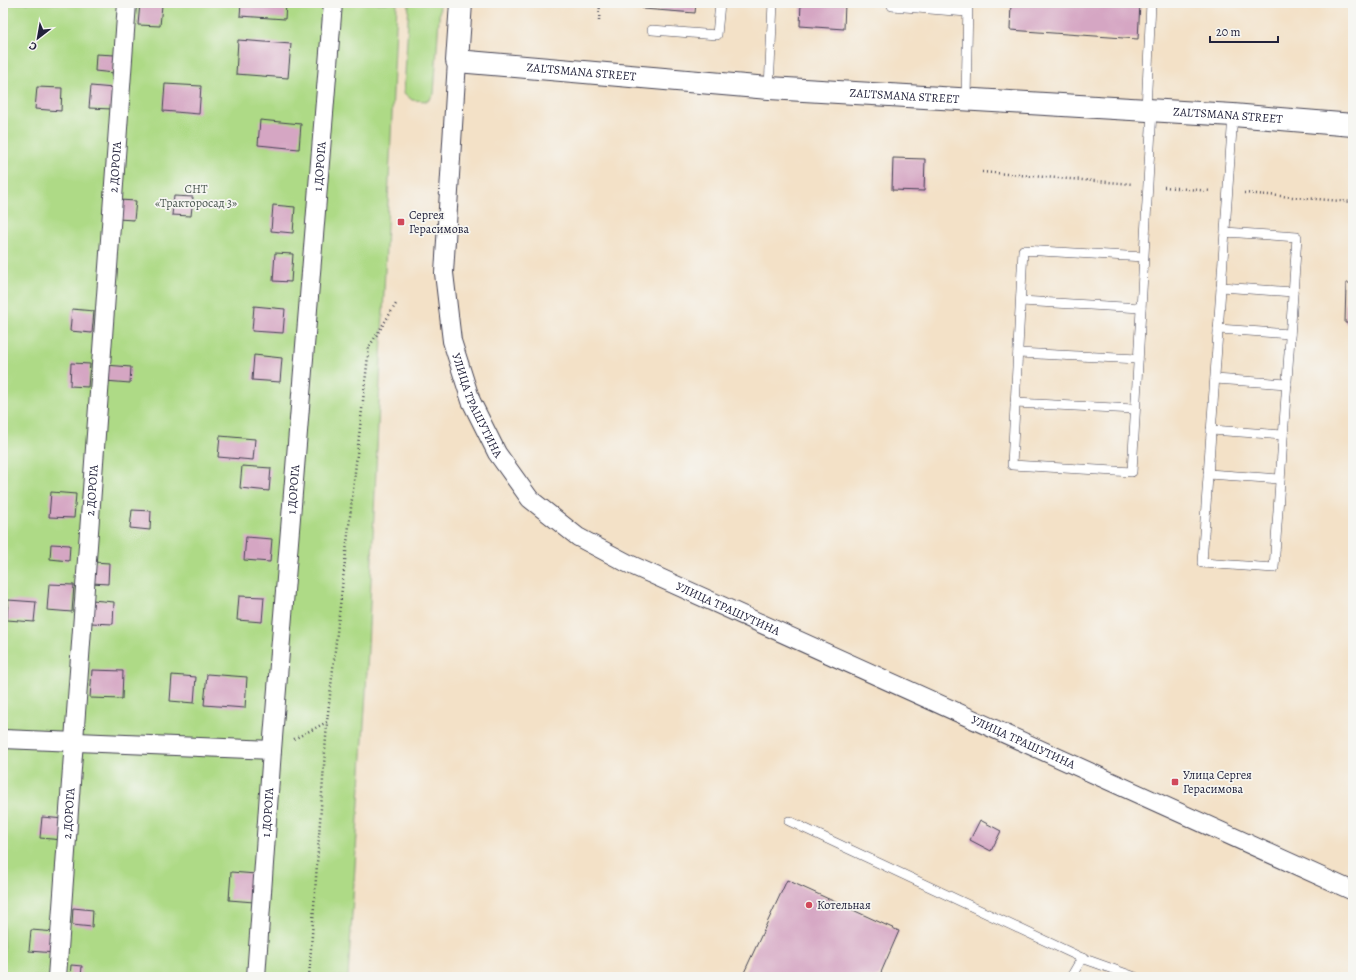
<svg xmlns="http://www.w3.org/2000/svg" width="1356" height="980" viewBox="0 0 1356 980" font-family="Alegreya,serif">
  <rect width="100%" height="100%" fill="#f6f6f2"/>
  <filter id="ink" filterUnits="userSpaceOnUse"><feTurbulence type="fractalNoise" baseFrequency=".025" numOctaves="2"/><feDisplacementMap in="SourceGraphic" scale="8" xChannelSelector="R" yChannelSelector="G"/><feConvolveMatrix kernelMatrix="1 2 1 2 8 2 1 2 1" color-interpolation-filters="sRGB"/></filter>
  <filter id="wash" filterUnits="userSpaceOnUse"><feTurbulence type="fractalNoise" baseFrequency=".012" numOctaves="4" result="noise"/><feDisplacementMap in="SourceGraphic" scale="16" xChannelSelector="R" yChannelSelector="G"/><feGaussianBlur stdDeviation="0.9" result="paint"/><feColorMatrix in="noise" values="0 0 0 0 0 0 0 0 0 0 0 0 0 0 0 0 0 1.4 0 .05"/><feComposite in="paint" operator="in"/></filter>
  <g filter="url(#wash)">
    <rect width="100%" height="100%" fill="#f3e1c7"/>
    <g fill="#aeda86" stroke="#687e60">
      <polygon points="3,3 397,3 366,692 348,977 3,977"/>
      <polygon points="409,3 440,3 434,94 428,101 412,100 404,93"/>
    </g>
    <g id="blocks">
      <g fill="#d5a6c3">
        <polygon points="140,3 162,5 160,26 138,25"/>
        <polygon points="241,3 286,3 285,19 240,16"/>
        <polygon points="638,3 696,3 695,13 643,9"/>
        <polygon points="801,3 845,3 844,29 800,26"/>
        <polygon points="1011,3 1140,3 1138,39 1010,30"/>
        <polygon points="238,40 291,44 288,78 236,74"/>
        <polygon points="96,54 115,55 114,73 95,71"/>
        <polygon points="165,84 201,86 199,114 163,111"/>
        <polygon points="91,86 113,88 112,109 89,108"/>
        <polygon points="37,87 62,88 61,111 35,109"/>
        <polygon points="260,120 301,124 299,149 258,145"/>
        <polygon points="893,158 925,159 924,191 892,190"/>
        <polygon points="174,196 193,197 191,216 172,215"/>
        <polygon points="119,200 136,201 134,220 117,219"/>
        <polygon points="273,205 295,207 293,233 271,231"/>
        <polygon points="275,253 293,254 291,282 273,281"/>
        <polygon points="1346,283 1353,283 1353,323 1345,323"/>
        <polygon points="254,306 285,309 283,333 252,331"/>
        <polygon points="72,309 94,311 92,333 70,331"/>
        <polygon points="254,355 282,358 280,382 252,380"/>
        <polygon points="71,363 90,364 88,387 70,386"/>
        <polygon points="106,365 131,367 130,383 105,381"/>
        <polygon points="220,436 255,439 253,460 218,457"/>
        <polygon points="242,466 271,468 269,491 240,488"/>
        <polygon points="51,492 76,494 74,518 49,517"/>
        <polygon points="132,510 151,511 150,530 130,528"/>
        <polygon points="246,537 272,539 270,562 244,560"/>
        <polygon points="51,544 70,545 69,561 50,559"/>
        <polygon points="94,562 109,563 108,584 92,583"/>
        <polygon points="49,584 74,585 72,612 47,610"/>
        <polygon points="239,596 264,597 262,622 237,620"/>
        <polygon points="8,600 36,602 34,622 7,620"/>
        <polygon points="92,600 114,602 113,624 91,623"/>
        <polygon points="92,670 123,671 122,699 90,698"/>
        <polygon points="207,674 247,677 245,708 204,705"/>
        <polygon points="172,675 196,677 194,703 170,701"/>
        <polygon points="42,817 64,819 63,840 40,838"/>
        <polygon points="980,820 1001,831 991,851 970,840"/>
        <polygon points="231,872 256,874 254,902 229,900"/>
        <polygon points="787,880 899,931 879,977 742,977"/>
        <polygon points="73,908 93,910 92,927 72,925"/>
        <polygon points="31,930 56,932 55,953 29,951"/>
        <polygon points="71,965 82,966 81,977 70,977"/>
      </g>
    </g>
  </g>
  <g filter="url(#ink)">
    <use href="#blocks" fill-opacity="0" stroke="#413f50" stroke-width="1"/>
    <g fill="none" stroke-linecap="round" stroke-linejoin="round">
      <defs>
        <g id="lane">
          <polyline points="892,6 967,12"/>
          <polyline points="652,30 717,35 720,3"/>
          <polyline points="769,88 773,3"/>
          <polyline points="966,99 968,3"/>
          <polyline points="1146,110 1151,3"/>
          <path d="M1225 232 1297 237 1274 568 1202 563C1212 414 1222 265 1233 115"/>
          <polyline points="1144,257 1023,250 1012,465 1132,472 1152,111"/>
          <polyline points="1221,287 1293,292"/>
          <polyline points="1021,301 1141,308"/>
          <polyline points="1218,329 1290,334"/>
          <polyline points="1018,353 1138,359"/>
          <polyline points="1215,379 1287,384"/>
          <polyline points="1015,403 1135,409"/>
          <polyline points="1211,430 1283,435"/>
          <polyline points="1208,474 1280,479"/>
          <polyline points="789,821 1082,958 1135,977"/>
          <polyline points="1071,977 1082,958"/>
        </g>
        <g id="street">
          <path id="s1" d="M457 61 444 273 452 341 471 401 497 453 530 499 578 537 627 563 1353 891"/>
          <polyline points="3,739 272,750"/>
          <path id="s2" d="M57 977 127 3"/>
          <path id="s3" d="M256 977 272 750 333 3"/>
        </g>
        <g id="secondary">
          <path id="s4" d="M461 3 457 61 769 88 1233 115 1353 125"/>
        </g>
      </defs>
      <use href="#lane" stroke="#413f50" stroke-width="10"/>
      <use href="#street" stroke="#413f50" stroke-width="20"/>
      <use href="#secondary" stroke="#413f50" stroke-width="24"/>
      <g stroke="#413f50" stroke-width="2.5" stroke-dasharray="1 3" stroke-linecap="butt">
        <polyline points="599,21 600,3"/>
        <polyline points="982,172 1133,184"/>
        <polyline points="1164,187 1211,191"/>
        <polyline points="1244,193 1353,202"/>
        <polyline points="294,739 327,722 369,347 396,304"/>
        <polyline points="309,977 327,723"/>
      </g>
      <use href="#lane" stroke="#fff" stroke-width="9"/>
      <use href="#street" stroke="#fff" stroke-width="18"/>
      <use href="#secondary" stroke="#fff" stroke-width="22"/>
    </g>
  </g>
  <g fill="#d1495b" stroke="#f6f6f2" stroke-width="1.5">
    <rect x="397" y="218" width="8" height="8" rx="2"/>
    <rect x="1171" y="778" width="8" height="8" rx="2"/>
    <circle cx="809" cy="905" r="4"/>
  </g>
  <g text-anchor="middle" dominant-baseline="central" stroke-width="3.5" stroke-linejoin="round" paint-order="stroke">
    <g font-size="12" fill="#22223b" stroke="#f6f6f2">
      <text stroke="none"><textPath href="#s4" startOffset="183">ZAL'TSMANA STREET</textPath></text>
      <text stroke="none"><textPath href="#s4" startOffset="507">ZAL'TSMANA STREET</textPath></text>
      <text stroke="none"><textPath href="#s4" startOffset="831">ZAL'TSMANA STREET</textPath></text>
      <text stroke="none"><textPath href="#s2" startOffset="812">2 ДОРОГА</textPath></text>
      <text stroke="none"><textPath href="#s3" startOffset="813">1 ДОРОГА</textPath></text>
      <text stroke="none"><textPath href="#s1" startOffset="350">УЛИЦА ТРАШУТИНА</textPath></text>
      <text stroke="none"><textPath href="#s2" startOffset="488">2 ДОРОГА</textPath></text>
      <text stroke="none"><textPath href="#s3" startOffset="489">1 ДОРОГА</textPath></text>
      <text stroke="none"><textPath href="#s1" startOffset="686">УЛИЦА ТРАШУТИНА</textPath></text>
      <text stroke="none"><textPath href="#s1" startOffset="1010">УЛИЦА ТРАШУТИНА</textPath></text>
      <text stroke="none"><textPath href="#s2" startOffset="164">2 ДОРОГА</textPath></text>
      <text stroke="none"><textPath href="#s3" startOffset="165">1 ДОРОГА</textPath></text>
    </g>
    <g font-size="12" fill="#4c5952" stroke="#f6f6f2">
      <text x="196" y="189">СНТ<tspan x="196" dy="14">«Тракторосад 3»</tspan></text>
    </g>
    <g font-size="12" fill="#22223b" stroke="#f6f6f2" text-anchor="start">
      <text x="409" y="215">Сергея<tspan x="409" dy="14">Герасимова</tspan></text>
      <text x="1183" y="775">Улица Сергея<tspan x="1183" dy="14">Герасимова</tspan></text>
      <text x="817" y="905">Котельная</text>
    </g>
  </g>
  <rect width="1356" height="980" fill="none" stroke="#f6f6f2" stroke-width="16"/>
  <g transform="translate(38 38) rotate(211)" stroke="#f6f6f2" stroke-width="3" paint-order="stroke">
  <path d="M0-3L7 15L0 10L-7 15Z" fill="#22223b"/>
  <text y="-6" font-size="11" font-weight="bold" text-anchor="middle" fill="#22223b">С</text>
  </g>
  <path d="M1210 36v6h68v-6" fill="none" stroke="#22223b" stroke-width="2"/>
  <text x="1216" y="36" font-size="12" fill="#22223b" stroke="#f6f6f2" stroke-width="3" paint-order="stroke">20 m</text>
</svg>
